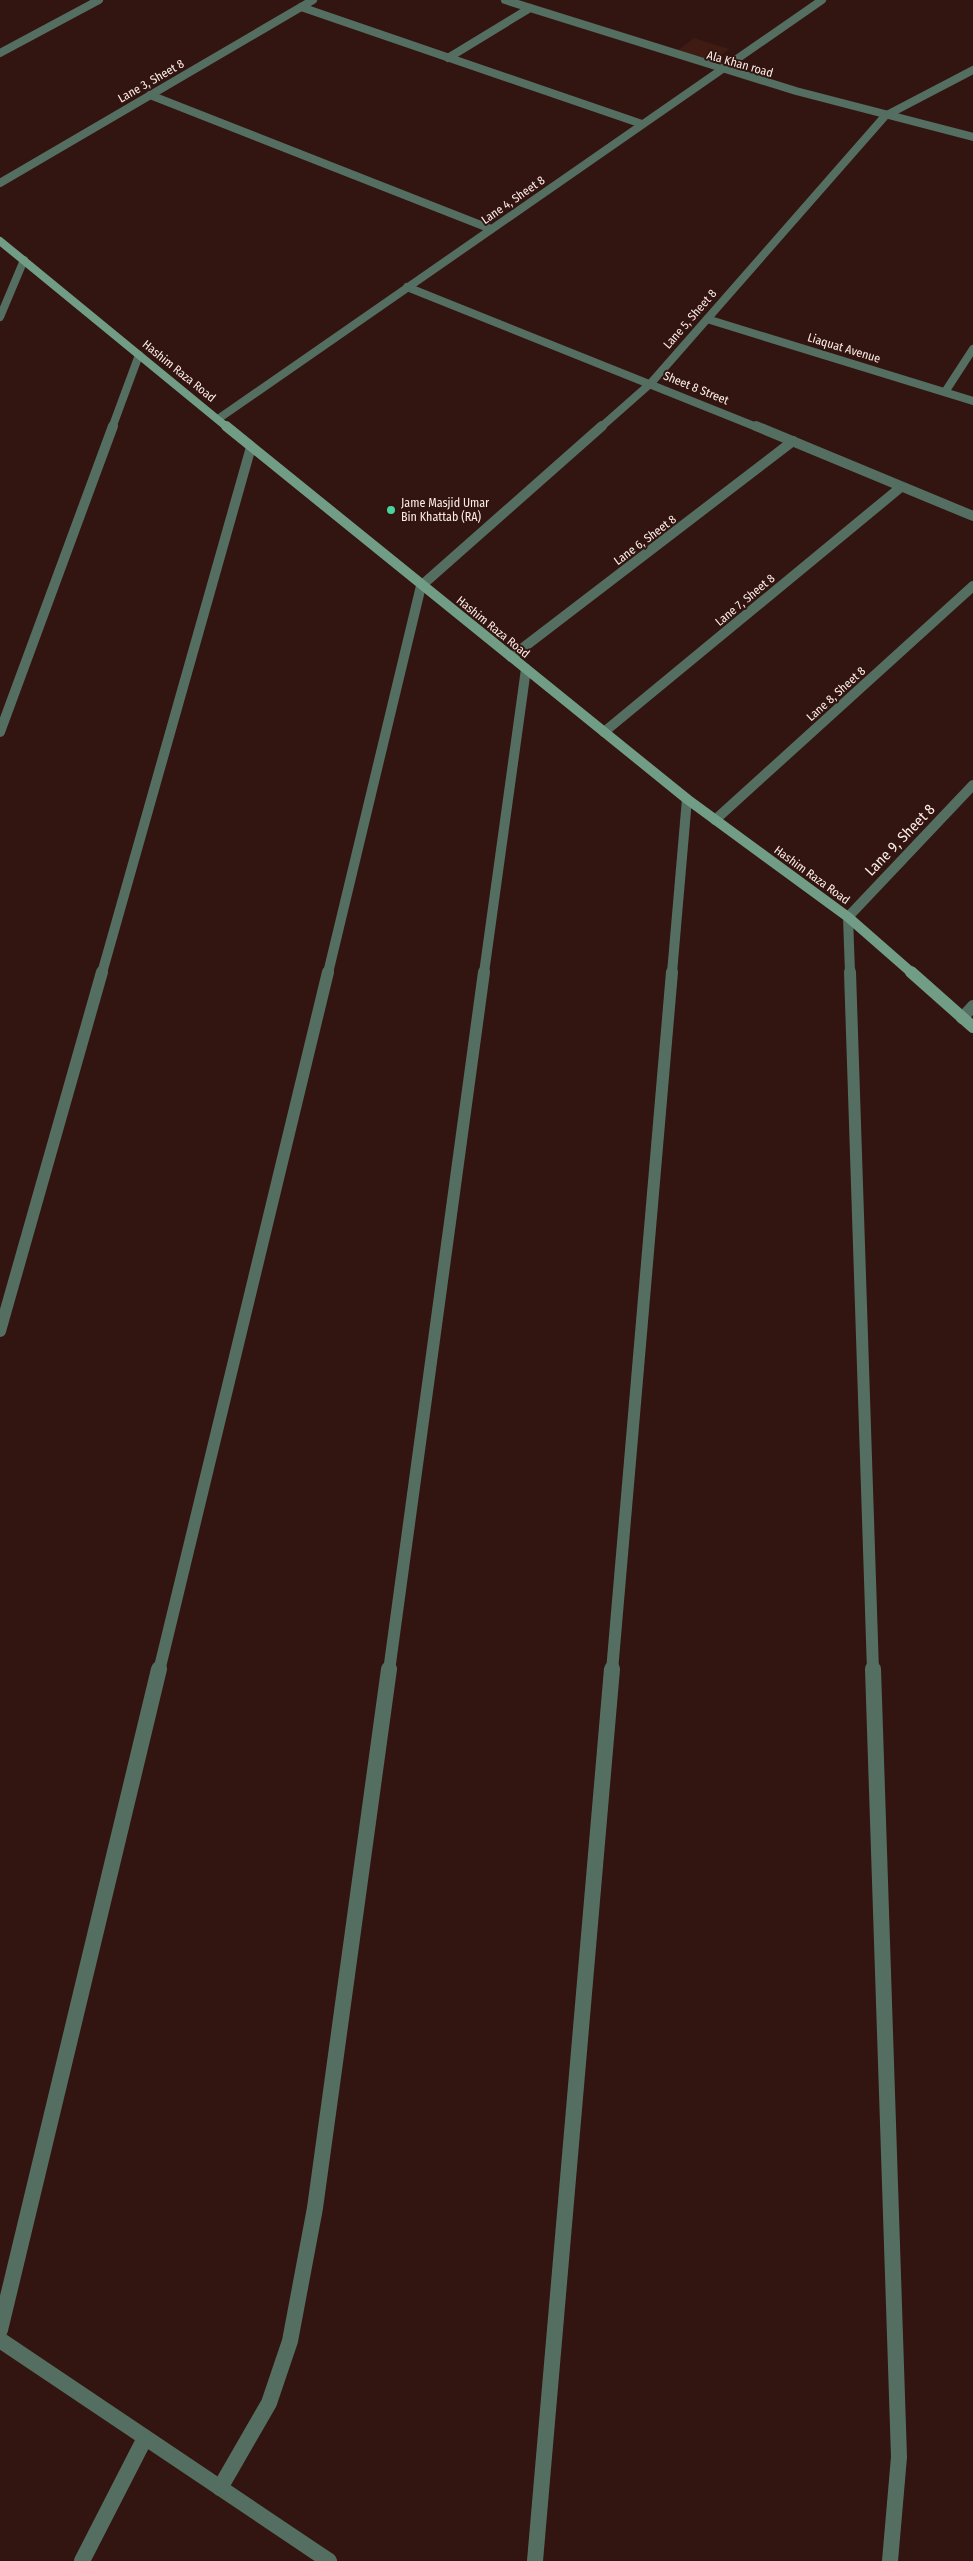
<svg xmlns="http://www.w3.org/2000/svg" width="973" height="2561" viewBox="0 0 973 2561" font-family="'Fira Sans Condensed',sans-serif">
  <rect width="100%" height="100%" fill="#321510"/>
  <polygon fill="#3f1b14" points="694,38 729,49 712,62 677,51"/>
  <g fill="none" stroke-linecap="round" stroke-linejoin="round">
    <g stroke="#546f61" stroke-width="8">
      <polyline points="505,0 796,91 973,137"/>
      <polyline points="301,7 642,124"/>
      <polyline points="0,53 99,0"/>
      <polyline points="448,58 530,8"/>
      <polyline points="150,95 491,229"/>
      <polyline points="0,183 313,0"/>
      <polyline points="407,287 759,428"/>
      <polyline points="0,317 24,260"/>
      <polyline points="707,319 973,401"/>
      <polyline points="945,392 973,349"/>
      <polyline points="218,419 822,0"/>
      <polyline points="112,428 139,355"/>
      <polyline points="600,428 651,383 885,116 973,70"/>
    </g>
    <g stroke="#546f61" stroke-width="10">
      <polyline points="756,426 973,516"/>
      <polyline points="511,657 793,441"/>
      <polyline points="0,732 113,426"/>
      <polyline points="604,732 901,487"/>
      <polyline points="715,820 973,586"/>
      <polyline points="102,973 251,447"/>
      <polyline points="328,973 421,586 602,426"/>
      <polyline points="484,973 526,669"/>
      <polyline points="672,973 687,799"/>
      <polyline points="850,973 848,917 973,785"/>
    </g>
    <g stroke="#546f61" stroke-width="12">
      <polyline points="850,972 873,1671"/>
      <polyline points="962,1018 973,1006"/>
      <polyline points="0,1331 102,972"/>
      <polyline points="159,1671 328,972"/>
      <polyline points="389,1671 484,972"/>
      <polyline points="612,1671 672,972"/>
    </g>
    <g stroke="#546f61" stroke-width="16">
      <polyline points="873,1669 899,2457 890,2561"/>
      <polyline points="0,2330 159,1669"/>
      <polyline points="0,2340 329,2561"/>
      <polyline points="220,2488 269,2403 290,2341 315,2208 389,1669"/>
      <polyline points="82,2561 145,2438"/>
      <polyline points="535,2561 612,1669"/>
    </g>
    <polyline stroke="#719d87" stroke-width="8" points="0,241 228,428"/>
    <polyline stroke="#719d87" stroke-width="10" points="226,426 687,799 848,917 912,973"/>
    <polyline stroke="#719d87" stroke-width="12" points="911,972 973,1027"/>
  </g>
  <circle fill="#48d49d" stroke="#321510" stroke-width="2" cx="391" cy="510" r="5"/>
  <g text-anchor="middle" dominant-baseline="central" stroke-width="4" stroke-linejoin="round" paint-order="stroke">
    <g font-size="12" fill="#fdece8" stroke="#321510">
      <text transform="translate(740 64) rotate(16)">Ala Khan road</text>
      <text transform="translate(151 81) rotate(-30)">Lane 3, Sheet 8</text>
      <text transform="translate(513 200) rotate(-35)">Lane 4, Sheet 8</text>
      <text transform="translate(690 319) rotate(-49)">Lane 5, Sheet 8</text>
      <text transform="translate(844 348) rotate(17)">Liaquat Avenue</text>
      <text transform="translate(179 371) rotate(39)">Hashim Raza Road</text>
      <text transform="translate(696 388) rotate(22)">Sheet 8 Street</text>
      <text transform="translate(645 540) rotate(-37)">Lane 6, Sheet 8</text>
      <text transform="translate(745 600) rotate(-40)">Lane 7, Sheet 8</text>
      <text transform="translate(493 627) rotate(39)">Hashim Raza Road</text>
      <text transform="translate(836 694) rotate(-42)">Lane 8, Sheet 8</text>
      <text transform="translate(812 875) rotate(36)">Hashim Raza Road</text>
    </g>
    <g font-size="12" fill="#fdece8" stroke="#321510" text-anchor="start">
      <text x="401" y="503">Jame Masjid Umar<tspan x="401" dy="14">Bin Khattab (RA)</tspan></text>
    </g>
    <g font-size="15" fill="#fdece8" stroke="#321510">
      <text transform="translate(900 840) rotate(-46)">Lane 9, Sheet 8</text>
    </g>
  </g>
</svg>
